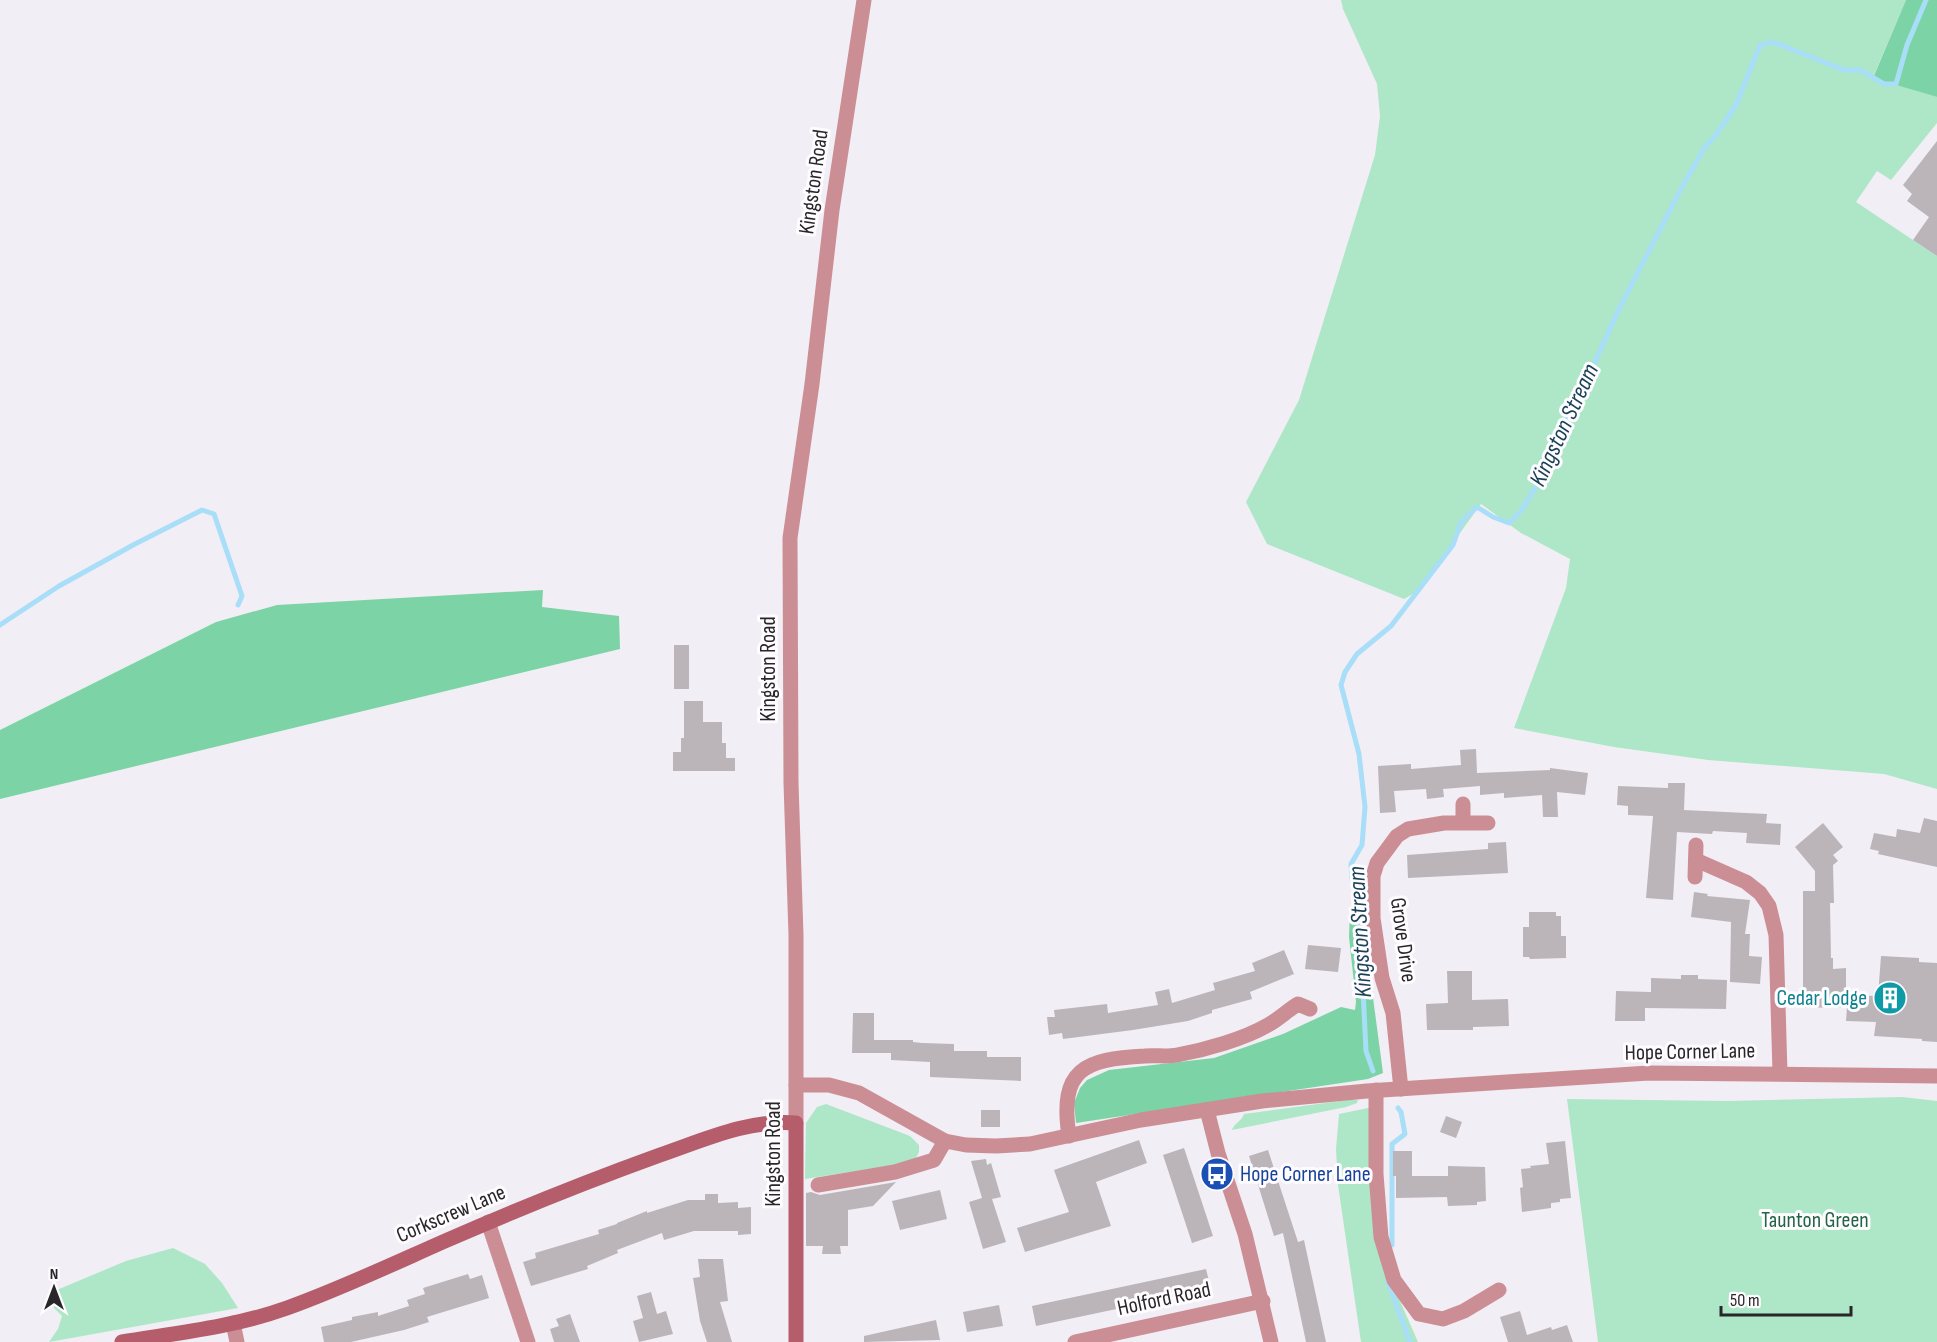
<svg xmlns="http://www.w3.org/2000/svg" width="1937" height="1342" viewBox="0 0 1937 1342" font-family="'Sofia Sans Condensed',sans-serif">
  <rect width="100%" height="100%" fill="#f2eef5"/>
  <g fill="#ade7c7">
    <polygon points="1341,0 1906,0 1873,77 1937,97 1937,123 1891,180 1877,171 1856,202 1937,256 1937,789 1884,774 1708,760 1614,747 1514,728 1566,588 1570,559 1521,533 1481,504 1418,591 1404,599 1267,544 1246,502 1299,400 1375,155 1380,116 1377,84 1343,9"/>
    <polygon points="1902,1097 1937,1101 1937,1342 1598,1342 1567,1099 1727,1101"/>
    <path d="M1347 1100H1358L1357 1103 1346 1107 1232 1130C1234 1123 1241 1122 1244 1114Z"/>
    <polygon points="826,1104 910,1136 919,1145 919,1152 915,1160 901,1164 805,1179 806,1123 817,1107"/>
    <polygon points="1373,1107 1376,1246 1418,1342 1361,1342 1338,1185 1336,1149 1339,1114"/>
    <polygon points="173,1248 205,1264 222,1283 238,1308 49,1342 58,1329 62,1316 54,1308 52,1292 126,1261"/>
  </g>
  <g fill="#7cd4a6">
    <polygon points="1906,0 1937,0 1937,97 1873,78"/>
    <polygon points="543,590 542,607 619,616 620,649 0,799 0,730 216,622 277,605"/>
    <polygon points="1361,907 1383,1073 1368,1079 1076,1123 1074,1103 1080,1088 1087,1080 1109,1070 1214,1058 1283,1034 1341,1007 1355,1010 1356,1002 1349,937 1350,909"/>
  </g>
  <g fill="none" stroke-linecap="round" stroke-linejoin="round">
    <g stroke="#a8def7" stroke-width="5">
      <polyline points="0,625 59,586 135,544 202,510 214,514 242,596 238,605"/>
      <polyline points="1373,1071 1366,1051 1359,908 1352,879 1351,864 1362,845 1365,807 1359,754 1341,685 1345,672 1357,654 1391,626 1453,545 1461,522 1477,507 1493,517 1509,523 1521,511 1552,461 1577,393 1590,373 1618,311 1682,187 1705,147 1716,135 1736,105 1760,45 1773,42 1844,70 1860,70 1884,84 1896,84 1907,45 1926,0"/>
      <polyline points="1392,1245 1392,1144 1405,1134 1401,1112 1398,1108"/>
      <polyline points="1387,1280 1410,1342"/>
    </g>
  </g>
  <g fill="#bbb5ba">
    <polygon points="1937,141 1937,256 1913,240 1929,217 1907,201 1912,194 1903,185"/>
    <rect x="674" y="645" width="15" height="44"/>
    <polygon points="684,701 703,701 703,722 722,722 722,743 726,743 726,758 735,758 735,771 673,771 673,752 681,752 681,738 684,738"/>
    <polygon points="1476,749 1477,773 1550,770 1550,768 1588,773 1585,795 1557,792 1558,817 1543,817 1542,795 1504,798 1504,793 1480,795 1480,786 1443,789 1444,797 1427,799 1426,789 1394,791 1396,812 1380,813 1378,766 1411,764 1411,769 1461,765 1460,750"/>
    <polygon points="1668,783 1685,783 1684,810 1767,814 1766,823 1781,824 1780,845 1746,843 1747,833 1713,831 1712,834 1677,832 1673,900 1646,898 1653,816 1628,815 1628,806 1617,805 1618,786 1668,788"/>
    <polygon points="1924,818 1937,821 1937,867 1878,854 1879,851 1870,849 1874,833 1896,837 1897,829 1920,833"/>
    <polygon points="1823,823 1843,847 1833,855 1838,861 1833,865 1834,903 1830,903 1831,958 1833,958 1833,969 1846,968 1846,995 1878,996 1881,956 1919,958 1919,962 1937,963 1937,1042 1922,1041 1922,1039 1874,1036 1876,1022 1846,1021 1847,1007 1803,1008 1803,891 1815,891 1815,871 1795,847"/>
    <polygon points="1506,842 1508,873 1408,878 1407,855 1488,849 1488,843"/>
    <polygon points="1694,892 1708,894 1707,896 1750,900 1745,934 1750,934 1749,956 1762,957 1760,984 1730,982 1731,922 1691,917"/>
    <polygon points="1529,912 1556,912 1556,916 1561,916 1561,936 1566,936 1566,958 1530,959 1529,957 1523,957 1523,927 1529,927"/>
    <polygon points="1308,945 1341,948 1338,972 1305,969"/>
    <polygon points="1284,950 1294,974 1250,992 1252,999 1212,1010 1212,1013 1188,1021 1133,1030 1063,1039 1062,1033 1049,1035 1047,1017 1055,1017 1054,1010 1107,1004 1108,1013 1158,1005 1155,992 1169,989 1172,1003 1215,990 1213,983 1255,971 1252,963"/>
    <polygon points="1447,971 1472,971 1472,1000 1508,999 1509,1026 1473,1027 1473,1030 1427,1030 1426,1004 1448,1003"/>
    <polygon points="1681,975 1698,975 1698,979 1727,980 1726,1009 1645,1008 1645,1021 1615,1021 1616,991 1651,992 1651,978 1681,979"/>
    <polygon points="853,1013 874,1013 874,1040 913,1040 913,1042 922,1043 954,1044 954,1051 987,1051 987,1057 1021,1057 1021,1081 930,1077 930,1062 891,1060 891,1053 852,1053"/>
    <rect x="981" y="1110" width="19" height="17"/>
    <polygon points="1446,1116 1462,1122 1456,1138 1440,1132"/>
    <polygon points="1139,1140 1147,1163 1096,1182 1111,1226 1025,1252 1017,1228 1069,1212 1054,1170"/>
    <polygon points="1565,1141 1571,1198 1560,1199 1560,1202 1551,1203 1551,1208 1522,1212 1520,1188 1523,1187 1521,1169 1531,1168 1530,1166 1549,1164 1546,1143"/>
    <polygon points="1184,1148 1213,1236 1192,1243 1163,1155"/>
    <polygon points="1268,1150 1298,1242 1304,1240 1326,1342 1306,1342 1283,1233 1274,1236 1249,1156"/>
    <polygon points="1393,1151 1412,1151 1412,1176 1448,1176 1448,1166 1485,1167 1486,1201 1477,1202 1477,1205 1448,1206 1447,1197 1396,1198 1396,1176 1393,1176"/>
    <polygon points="986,1159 987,1165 991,1163 1001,1197 992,1199 1006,1242 983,1249 969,1202 982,1198 971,1161"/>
    <polygon points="896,1182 873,1206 848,1210 848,1246 840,1246 841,1254 822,1254 823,1246 806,1246 806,1193 811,1192 820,1195"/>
    <polygon points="940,1190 947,1219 900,1230 892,1201"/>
    <polygon points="705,1194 718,1194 718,1203 738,1202 738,1208 751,1207 751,1234 738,1235 738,1231 694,1231 664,1240 662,1233 617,1250 618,1253 587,1266 588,1269 531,1286 523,1262 536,1258 535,1253 599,1234 598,1230 617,1224 617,1223 647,1211 647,1213 688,1200 705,1200"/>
    <polygon points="698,1259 723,1259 728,1301 720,1302 732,1342 707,1342 700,1321 693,1278 700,1277"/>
    <polygon points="1206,1269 1211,1289 1036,1326 1032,1306"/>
    <polygon points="468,1274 470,1279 482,1275 489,1298 427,1317 429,1322 404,1330 351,1342 324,1342 321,1327 352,1320 352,1317 378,1312 378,1316 409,1306 407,1300 425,1294 423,1288"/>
    <polygon points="651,1292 657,1314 666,1311 673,1334 639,1342 633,1321 643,1318 637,1296"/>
    <polygon points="999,1305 1003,1326 967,1332 963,1312"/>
    <polygon points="1520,1311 1527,1335 1551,1327 1552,1330 1567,1325 1573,1342 1508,1342 1500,1317"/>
    <polygon points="570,1314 580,1342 554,1342 550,1329 559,1326 556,1319"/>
    <polygon points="936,1320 940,1340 864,1342 864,1336"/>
  </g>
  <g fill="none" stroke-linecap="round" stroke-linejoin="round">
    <g stroke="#cc8e95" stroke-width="15">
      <polyline points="1463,804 1463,822"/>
      <polyline points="1696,860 1746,882 1760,893 1769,906 1776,935 1780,1073"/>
      <polyline points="1695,877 1696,845"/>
      <polyline points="796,1085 829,1085 859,1093 945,1141 966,1145 996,1146 1030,1144 1141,1120 1262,1101 1367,1091 1649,1073 1937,1076"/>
      <polyline points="1401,1089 1393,1013 1382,978 1373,918 1373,876 1377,863 1397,836 1408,829 1444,823 1488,823"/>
      <polyline points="1376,1090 1376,1174 1381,1237 1394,1280 1419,1314 1443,1319 1464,1311 1499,1290"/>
      <polyline points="1207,1110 1218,1153 1245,1234 1271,1342"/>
      <polyline points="796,1123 796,935 791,783 790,538 812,384 832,210 864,0"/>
      <path d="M1069 1136C1059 1069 1084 1059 1145 1056 1156 1055 1167 1057 1177 1055 1205 1050 1244 1039 1268 1025 1279 1019 1288 1010 1298 1004L1310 1009"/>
      <polyline points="818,1185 895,1172 934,1160 945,1141"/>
      <polyline points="488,1222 528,1342"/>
      <polyline points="233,1323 237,1342"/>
      <polyline points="1075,1342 1263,1301"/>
    </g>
    <path stroke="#b55d6a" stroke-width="15" d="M122 1342C177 1333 234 1327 287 1308 340 1289 393 1264 445 1241 516 1210 588 1181 660 1155 704 1140 749 1119 796 1123V1342"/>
  </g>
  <defs>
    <symbol id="building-disc" viewBox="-11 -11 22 22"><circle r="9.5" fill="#0f9aa8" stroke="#fefcff"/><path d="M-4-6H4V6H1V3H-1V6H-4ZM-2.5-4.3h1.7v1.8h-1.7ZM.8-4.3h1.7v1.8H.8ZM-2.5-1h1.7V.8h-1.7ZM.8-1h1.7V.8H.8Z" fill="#fff"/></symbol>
    <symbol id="bus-disc" viewBox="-11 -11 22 22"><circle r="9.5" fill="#1a4fb4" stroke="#fefcff"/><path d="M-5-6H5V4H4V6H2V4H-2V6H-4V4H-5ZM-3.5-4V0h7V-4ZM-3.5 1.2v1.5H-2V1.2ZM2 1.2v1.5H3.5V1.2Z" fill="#fff"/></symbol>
  </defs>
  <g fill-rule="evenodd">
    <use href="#building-disc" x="1871" y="979" width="38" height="38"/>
    <use href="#bus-disc" x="1198" y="1155" width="38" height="38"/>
  </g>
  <g text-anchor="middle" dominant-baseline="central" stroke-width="6" stroke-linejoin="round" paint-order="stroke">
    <g font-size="22" fill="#282628" stroke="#fefcff">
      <text transform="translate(814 182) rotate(-82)">Kingston Road</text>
      <text transform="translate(768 669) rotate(-90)">Kingston Road</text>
      <text transform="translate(1403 940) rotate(82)">Grove Drive</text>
      <text transform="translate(1690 1052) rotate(-1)">Hope Corner Lane</text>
      <text transform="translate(773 1154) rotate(-90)">Kingston Road</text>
      <text transform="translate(451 1214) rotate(-23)">Corkscrew Lane</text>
      <text transform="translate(1164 1299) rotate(-12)">Holford Road</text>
    </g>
    <g font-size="22" fill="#0d838f" stroke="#fefcff" text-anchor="end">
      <text x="1867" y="998">Cedar Lodge</text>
    </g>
    <g font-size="22" fill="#164399" stroke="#fefcff" text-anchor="start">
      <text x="1240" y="1174">Hope Corner Lane</text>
    </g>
    <g font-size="22" fill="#236446" stroke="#fefcff">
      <text x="1815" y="1220">Taunton Green</text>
    </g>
    <g font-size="24" font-style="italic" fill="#194355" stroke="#fefcff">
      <text transform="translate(1564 425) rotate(-65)">Kingston Stream</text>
      <text transform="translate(1360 932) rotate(-93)">Kingston Stream</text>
    </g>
  </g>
  <g transform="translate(54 1288)" stroke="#fefcff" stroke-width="4.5" paint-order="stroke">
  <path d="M0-4.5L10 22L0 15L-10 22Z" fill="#282628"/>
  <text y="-9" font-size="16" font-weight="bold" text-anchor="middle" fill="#282628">N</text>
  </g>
  <path d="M1721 1306v9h130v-9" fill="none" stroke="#282628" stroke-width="3"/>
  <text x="1730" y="1306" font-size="18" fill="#282628" stroke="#fefcff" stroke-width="4.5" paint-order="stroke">50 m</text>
</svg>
